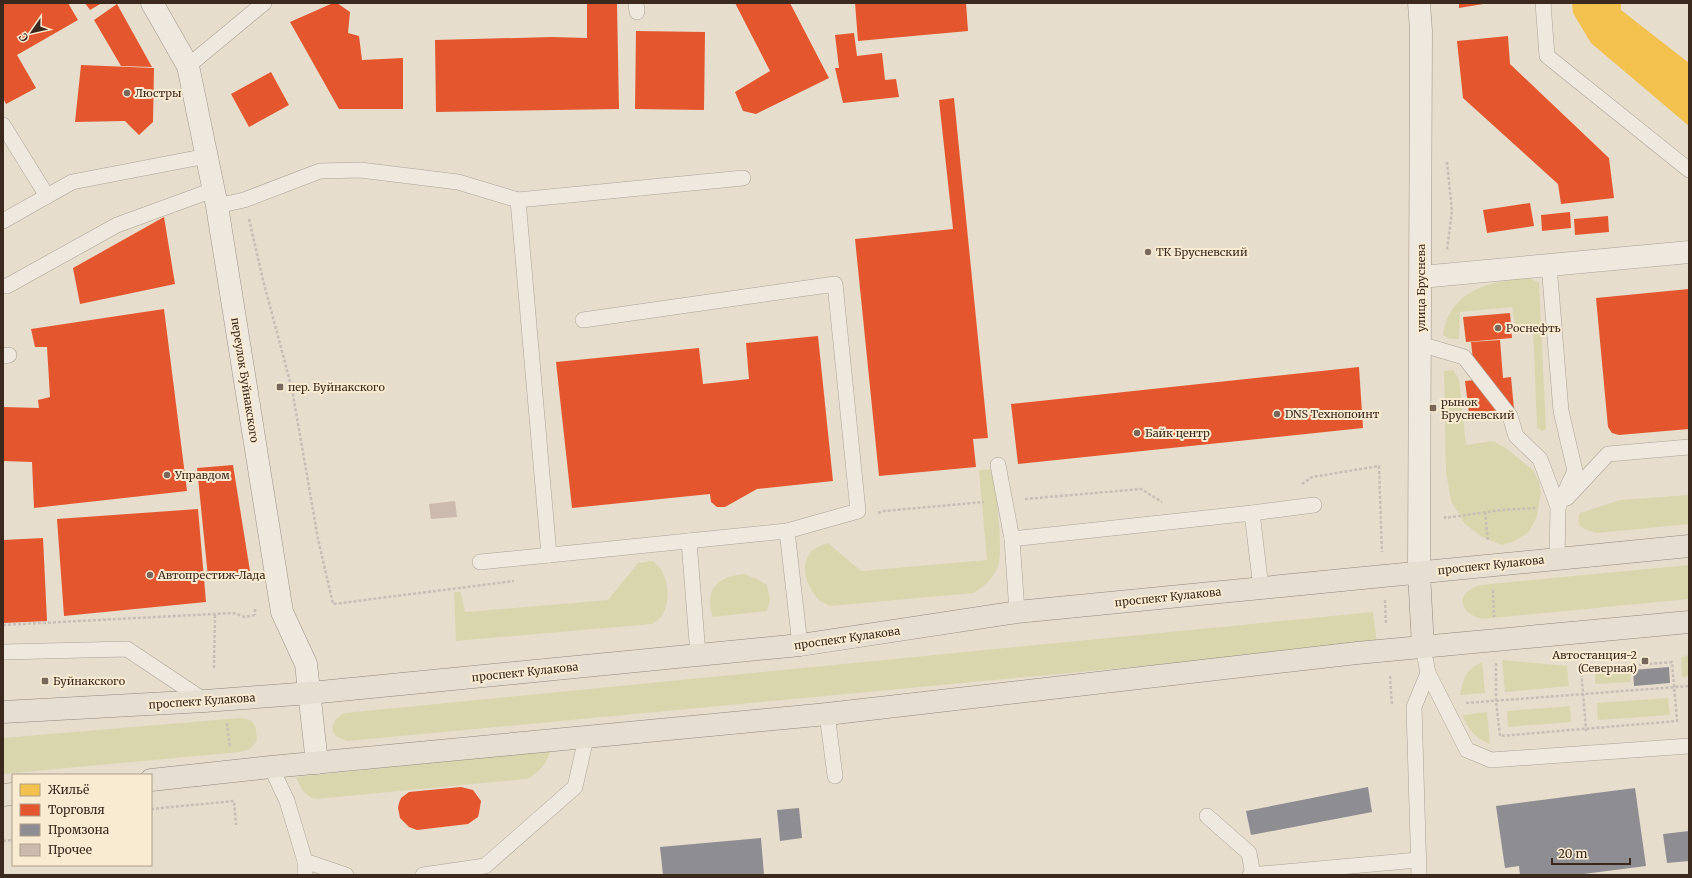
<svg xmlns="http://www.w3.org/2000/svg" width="1692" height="878" viewBox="0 0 1692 878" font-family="Merriweather,serif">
  <rect width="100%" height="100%" fill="#e7ddcd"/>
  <g fill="#d9d6ae">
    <path d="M1527 278 1539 282 1546 429 1542 431 1537 428 1533 324H1515L1512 307 1460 312 1459 339H1450L1443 335C1450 290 1488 282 1527 278Z"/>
    <polygon points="1453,370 1459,379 1466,445 1493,441 1507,449 1534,471 1539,482 1541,492 1537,516 1529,532 1513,542 1501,545 1481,536 1465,524 1451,501 1446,472 1444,371"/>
    <path d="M993 469C995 491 1005 551 997 569 991 580 984 586 974 593L830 606C827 604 822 603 819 600 807 589 799 565 811 552 816 547 822 545 828 543L861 571 987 560 979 470Z"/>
    <path d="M1689 495V524L1597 533C1585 530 1574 528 1580 513L1620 500Z"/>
    <path d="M653 561C669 574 672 598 662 616 660 619 655 622 652 624L456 641 454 592H461L465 612 608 600 638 563Z"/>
    <path d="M1689 565V599L1482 619C1458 613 1455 593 1480 585Z"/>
    <path d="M744 574 757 579 767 585 770 600 767 611 713 617C703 590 718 576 744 574Z"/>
    <path d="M1373 612 1377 644 348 741C328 737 328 723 344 713Z"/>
    <polygon points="1689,655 1689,676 1682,677 1681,657"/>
    <polygon points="1502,660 1567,666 1569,686 1505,692"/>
    <path d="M1482 662 1485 693 1460 695C1464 677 1465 671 1482 662Z"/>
    <polygon points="1630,672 1631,682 1595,684 1595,674"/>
    <polygon points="1668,698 1670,715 1598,720 1597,703"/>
    <polygon points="1570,706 1571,722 1508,727 1507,711"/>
    <path d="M1487 712 1490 744C1474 737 1469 730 1462 715Z"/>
    <path d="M239 718C256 719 256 725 257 741L250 749 240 752 3 774V738Z"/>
    <path d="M550 751C547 764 538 773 527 779L315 799C304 795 300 787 296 777Z"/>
  </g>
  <polygon fill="#f2c14e" points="1572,3 1621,3 1621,10 1689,63 1689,126 1591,43 1573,13"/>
  <g fill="#e4572e">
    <polygon points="3,3 68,3 78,20 17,55 36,88 6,104 3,98"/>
    <polygon points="85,3 102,3 90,10"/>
    <polygon points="333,3 337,3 350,12 348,33 359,36 362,60 403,58 403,109 339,109 290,22"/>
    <polygon points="587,3 617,3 619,109 436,112 435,40 552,37 587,38"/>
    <polygon points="735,3 790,3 829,78 756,114 743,111 735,92 770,71"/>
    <polygon points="855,3 966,3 968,31 858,41"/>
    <polygon points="1459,3 1483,3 1483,4 1459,8"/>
    <polygon points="117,4 152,67 121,66 94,20"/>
    <polygon points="636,31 705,32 704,110 635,109"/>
    <polygon points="854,33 857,56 882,53 885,80 896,79 899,97 843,103 835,68 839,68 835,35"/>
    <polygon points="1508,36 1510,64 1609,158 1614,198 1561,204 1558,184 1463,98 1457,41"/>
    <polygon points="81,65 154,68 153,122 139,135 125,121 75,122"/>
    <polygon points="271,72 289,105 249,127 231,94"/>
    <polygon points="954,98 988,438 973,439 976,467 879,476 855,239 953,229 939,100"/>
    <polygon points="1530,203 1534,226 1487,233 1483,210"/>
    <polygon points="1570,212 1571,228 1542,231 1541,215"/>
    <polygon points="1608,216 1609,232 1575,235 1574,219"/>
    <polygon points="164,217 175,284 80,304 73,268"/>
    <polygon points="1689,289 1689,429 1619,435 1612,433 1608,427 1596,298"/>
    <polygon points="164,309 187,491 34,508 32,462 3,461 3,407 39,408 38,400 50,397 47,347 35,347 31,329"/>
    <polygon points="1510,313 1512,338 1466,342 1463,317"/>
    <polygon points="818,336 833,481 757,489 725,507 717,507 711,502 710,494 572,508 556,362 699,348 703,384 749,379 746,343"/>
    <polygon points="1500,340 1503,378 1511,377 1514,409 1469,413 1465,381 1475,380 1471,342"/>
    <polygon points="1359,367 1363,428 1018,464 1011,404"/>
    <polygon points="233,465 250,571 208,577 197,468"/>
    <polygon points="198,509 206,602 64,616 57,519"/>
    <polygon points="43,538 47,621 3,623 3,540"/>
    <polygon points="461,787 473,790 481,801 479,813 478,817 468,824 417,830 409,827 400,818 398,808 399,803 401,798 409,792"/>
  </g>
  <g fill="#8d8d92">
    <polygon points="1669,667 1670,683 1634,686 1633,670"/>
    <polygon points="1368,787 1372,812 1251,835 1246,811"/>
    <polygon points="1635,788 1646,866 1576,875 1520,875 1519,866 1505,868 1496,806"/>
    <polygon points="799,808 802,838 780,841 777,810"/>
    <polygon points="1689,831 1689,861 1667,863 1663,834"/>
    <polygon points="761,838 764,875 663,875 660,847"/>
  </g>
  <polygon fill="#cbbaad" points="455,501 457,517 431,519 429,504"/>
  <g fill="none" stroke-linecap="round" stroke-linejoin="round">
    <defs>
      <g id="lane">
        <polyline points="636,3 637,12"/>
        <polyline points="1543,3 1547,56 1689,170"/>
        <polyline points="188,66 264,3"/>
        <polyline points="3,125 47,196"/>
        <polyline points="217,206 244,200 320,171 360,170 458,182 518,200"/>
        <polyline points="3,221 72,182 207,156"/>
        <polyline points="1549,265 1561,411 1575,471 1558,507"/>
        <polyline points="3,286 7,286 117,225 213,190"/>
        <polyline points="1420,344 1464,357 1510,416 1516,436 1540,459 1558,507 1557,559"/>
        <polyline points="3,356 9,355"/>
        <polyline points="998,465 1012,539 1017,612"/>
        <polyline points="1567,498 1608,454 1689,447"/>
        <polyline points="1252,513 1314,505"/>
        <polyline points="787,531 800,645"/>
        <polyline points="1012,539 1252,513 1261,588"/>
        <polyline points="689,541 698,655"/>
        <polyline points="549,555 518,200 743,178"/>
        <polyline points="480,562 787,531 858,511 835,284 583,320"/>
        <polyline points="1423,647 1428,673 1467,750 1491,760 1689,746"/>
        <polyline points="3,652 127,649 205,701"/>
        <polyline points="827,714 835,776"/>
        <polyline points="271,767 287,801 305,861 346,875"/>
        <polyline points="1207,816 1249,853 1253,875"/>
        <polyline points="305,861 305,875"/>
        <polyline points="423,875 485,866 575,787 586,738"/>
        <polyline points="1250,875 1418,860"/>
        <polyline points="1419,875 1414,707 1428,673"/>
      </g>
      <polyline id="street" points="1421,277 1689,252"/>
      <g id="secondary">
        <polyline points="152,3 188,66 217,206 282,612 306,664 317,763"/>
        <polyline points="1419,573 1421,31 1419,3"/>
      </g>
      <g id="primary">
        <polyline points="1419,573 1423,647"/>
        <polyline points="3,712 205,701 310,693 800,645 1017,612 1689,546"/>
        <polyline points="151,780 271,767 827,714 1357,653 1689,622"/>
        <polyline points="3,795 13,794"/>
      </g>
    </defs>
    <use href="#lane" stroke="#aca296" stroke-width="16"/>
    <use href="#street" stroke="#aca296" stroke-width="23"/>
    <use href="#secondary" stroke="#9c9186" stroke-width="23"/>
    <use href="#primary" stroke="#91877d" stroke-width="23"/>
    <g stroke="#c7bfb5" stroke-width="2.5" stroke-dasharray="3 2" stroke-linecap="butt">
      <polyline points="1447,162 1452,211 1447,250"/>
      <polyline points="249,219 263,280 292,389 318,539 333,604 514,581"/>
      <polyline points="1302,484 1312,477 1379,466 1382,552"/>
      <polyline points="1025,499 1141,489 1162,502"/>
      <polyline points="1485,512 1488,541"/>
      <polyline points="878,513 884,511 984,502"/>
      <polyline points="1445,516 1445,518 1501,510 1536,508"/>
      <polyline points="1493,590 1494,617"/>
      <polyline points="1385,600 1386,625"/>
      <polyline points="255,609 255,615"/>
      <polyline points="3,625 233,613 245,617 255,615"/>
      <polyline points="1496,663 1496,701 1500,736 1677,721 1672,662 1581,670 1586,729 1586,733"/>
      <polyline points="214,668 215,614"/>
      <polyline points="1390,676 1392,706"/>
      <polyline points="1466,703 1689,686"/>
      <polyline points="227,723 230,748"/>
      <polyline points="151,809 234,801 236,825"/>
      <polyline points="3,841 13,840"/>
    </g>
    <use href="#lane" stroke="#eee8df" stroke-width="15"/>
    <use href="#street" stroke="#eee8df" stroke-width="22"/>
    <use href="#secondary" stroke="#eee8df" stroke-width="22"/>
    <use href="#primary" stroke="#e6ded0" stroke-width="22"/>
  </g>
  <g fill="#78685b" stroke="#f8ebd2" stroke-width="1.5">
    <circle cx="127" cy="93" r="4"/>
    <circle cx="1148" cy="252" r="4"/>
    <circle cx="1498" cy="328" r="4"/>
    <rect x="276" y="383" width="8" height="8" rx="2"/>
    <rect x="1429" y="404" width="8" height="8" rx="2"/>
    <circle cx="1277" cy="414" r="4"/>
    <circle cx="1137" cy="433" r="4"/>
    <circle cx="167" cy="475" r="4"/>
    <circle cx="150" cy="575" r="4"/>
    <rect x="1641" y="657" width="8" height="8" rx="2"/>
    <rect x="41" y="677" width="8" height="8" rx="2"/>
  </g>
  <g text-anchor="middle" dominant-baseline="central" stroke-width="4" stroke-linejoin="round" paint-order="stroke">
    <g font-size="11" fill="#3c291d" stroke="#f8ebd2" text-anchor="start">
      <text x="135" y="93">Люстры</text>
      <text x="1156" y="252">ТК Брусневский</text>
      <text x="1506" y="328">Роснефть</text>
      <text x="288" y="387">пер. Буйнакского</text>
      <text x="1441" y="402">рынок<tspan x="1441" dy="13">Брусневский</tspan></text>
      <text x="1285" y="414">DNS Технопоинт</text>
      <text x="1145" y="433">Байк центр</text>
      <text x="175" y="475">Управдом</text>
      <text x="158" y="575">Автопрестиж-Лада</text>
      <text x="1637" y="655" text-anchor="end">Автостанция-2<tspan x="1637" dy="13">(Северная)</tspan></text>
      <text x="53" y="681">Буйнакского</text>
    </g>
    <g font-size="11" fill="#3c291d" stroke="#f8ebd2">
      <text transform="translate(1421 288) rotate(-90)">улица Бруснева</text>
      <text transform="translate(245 380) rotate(81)">переулок Буйнакского</text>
      <text transform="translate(1491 565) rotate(-6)">проспект Кулакова</text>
      <text transform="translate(1168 597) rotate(-6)">проспект Кулакова</text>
      <text transform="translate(847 638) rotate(-8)">проспект Кулакова</text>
      <text transform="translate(525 672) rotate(-6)">проспект Кулакова</text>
      <text transform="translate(202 701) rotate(-4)">проспект Кулакова</text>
    </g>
  </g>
  <rect width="1692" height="878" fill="none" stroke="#3c291d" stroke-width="8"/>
  <rect x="12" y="774" width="140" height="92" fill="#f8ebd2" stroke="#ad9d8a"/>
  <rect x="20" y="784" width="20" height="12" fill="#f2c14e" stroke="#ad9d8a"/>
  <text x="48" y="794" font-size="12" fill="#3c291d">Жильё</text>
  <rect x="20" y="804" width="20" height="12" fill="#e4572e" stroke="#ad9d8a"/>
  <text x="48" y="814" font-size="12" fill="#3c291d">Торговля</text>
  <rect x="20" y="824" width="20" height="12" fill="#8d8d92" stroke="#ad9d8a"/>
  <text x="48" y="834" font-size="12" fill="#3c291d">Промзона</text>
  <rect x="20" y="844" width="20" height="12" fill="#cbbaad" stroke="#ad9d8a"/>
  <text x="48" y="854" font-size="12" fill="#3c291d">Прочее</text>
  <g transform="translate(32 32) rotate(236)" stroke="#f8ebd2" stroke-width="3" paint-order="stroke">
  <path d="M0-3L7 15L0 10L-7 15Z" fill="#3c291d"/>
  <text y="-6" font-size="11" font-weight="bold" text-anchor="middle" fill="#3c291d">С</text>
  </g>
  <path d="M1552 858v6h78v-6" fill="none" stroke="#3c291d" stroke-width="2"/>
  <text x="1558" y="858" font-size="12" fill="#3c291d" stroke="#f8ebd2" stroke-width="3" paint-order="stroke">20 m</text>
</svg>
